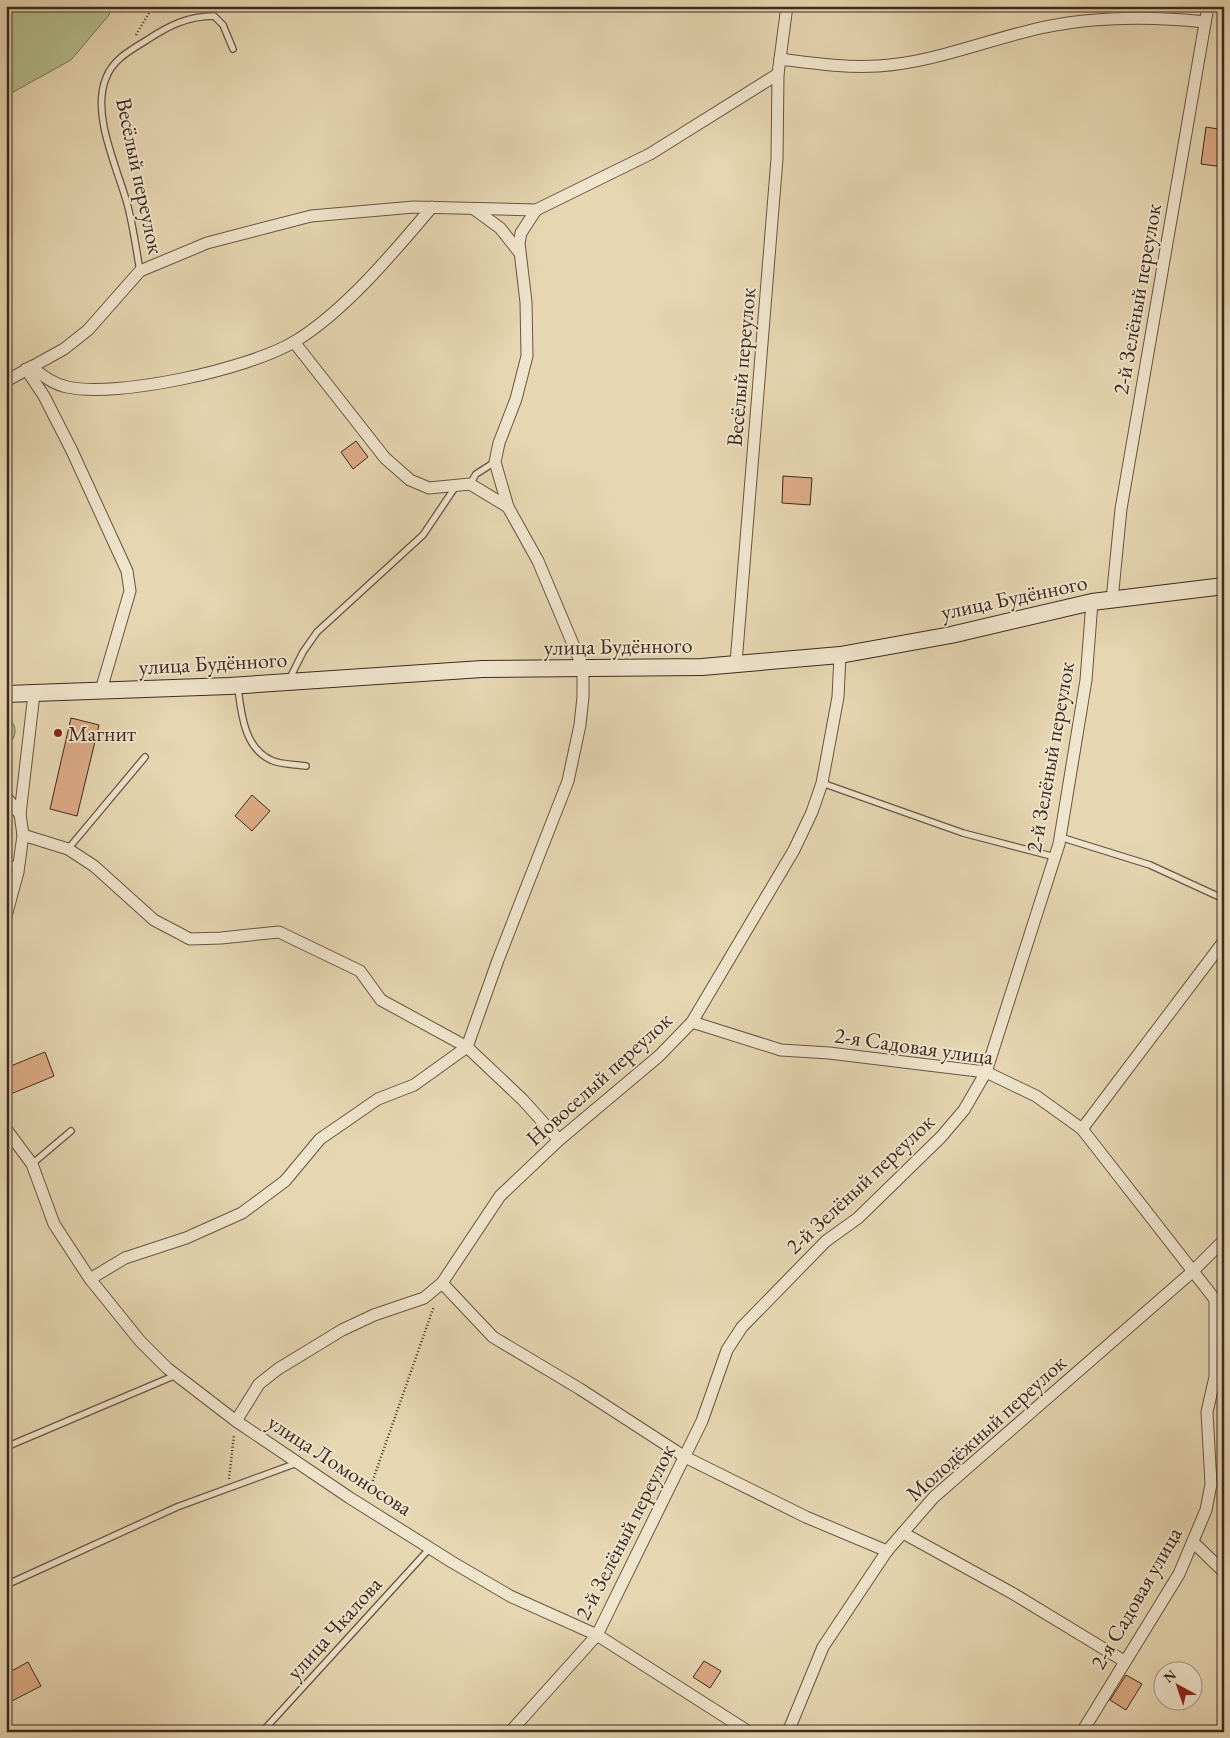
<svg xmlns="http://www.w3.org/2000/svg" width="1230" height="1738" viewBox="0 0 1230 1738" font-family="'EB Garamond',serif">
  <rect width="100%" height="100%" fill="#e6d6b1"/>
  <filter id="stains"><feTurbulence type="fractalNoise" baseFrequency=".004" numOctaves="4"/><feColorMatrix values="0 0 0 0 .2 0 0 0 0 .09 0 0 0 0 .02 0 0 0 .5 -.17"/></filter>
  <radialGradient id="worn" r=".72"><stop offset=".6" stop-color="#630" stop-opacity="0"/><stop offset="1" stop-color="#630" stop-opacity=".3"/></radialGradient>
  <g fill="#b4be8c" stroke="#787456">
    <polygon points="18,6 112,6 109,15 71,60 6,96 6,18"/>
    <path d="M6 717C20 725 16 739 6 747Z"/>
  </g>
  <g fill="#ddab86" stroke="#3d2920">
    <polygon points="1206,127 1224,130 1224,167 1201,164"/>
    <polygon points="356,441 368,457 353,469 341,452"/>
    <polygon points="783,476 812,478 810,505 782,503"/>
    <polygon points="71,718 99,725 77,816 50,809"/>
    <polygon points="252,795 270,811 252,831 235,816"/>
    <polygon points="45,1052 54,1076 6,1096 6,1068"/>
    <polygon points="704,1661 721,1671 710,1688 693,1677"/>
    <polygon points="28,1662 41,1686 6,1704 6,1674"/>
    <polygon points="1126,1675 1142,1684 1126,1710 1110,1700"/>
  </g>
  <g fill="none" stroke-linecap="round" stroke-linejoin="round">
    <defs>
      <g id="lane">
        <path d="M140 271C136 248 133 225 127 203 117 167 91 114 106 78 113 59 131 50 147 40 168 26 188 16 214 16L223 25 233 49"/>
        <polyline points="470,484 476,474 495,462"/>
        <polyline points="289,680 303,652 317,632 423,535 456,486"/>
        <path d="M238 688C241 712 244 748 271 760 281 765 295 764 306 766"/>
        <polyline points="822,783 963,833 1055,857"/>
        <polyline points="1060,837 1150,865 1224,899"/>
        <polyline points="68,849 145,757"/>
        <polyline points="6,871 18,861"/>
        <polyline points="32,1164 71,1131"/>
        <polyline points="6,1447 176,1375"/>
        <polyline points="6,1585 177,1507 297,1463"/>
        <polyline points="262,1732 431,1547"/>
      </g>
      <g id="street">
        <path d="M780 59C812 63 845 68 878 66 930 63 982 42 1032 30 1090 16 1147 16 1205 22"/>
        <polyline points="474,209 500,228 519,252"/>
        <polyline points="294,342 385,458 410,480 429,488 470,484 508,507"/>
        <path d="M31 367C42 375 53 384 67 387 119 398 248 369 294 342 344 312 394 252 432 207"/>
        <polyline points="26,369 44,396 72,451 127,571 130,591 101,690"/>
        <polyline points="6,381 64,349 88,330 140,271 207,243 311,216 414,207 536,210 650,154 778,74"/>
        <polyline points="1112,600 1121,509 1208,6"/>
        <polyline points="736,663 777,159 778,74 787,6"/>
        <polyline points="6,797 20,814"/>
        <polyline points="23,835 68,849 94,866 154,920 190,939 221,938 279,932 360,971 381,1000 467,1047 523,1100 559,1140"/>
        <polyline points="6,916 18,872 23,835 20,814 34,694"/>
        <polyline points="692,1022 781,1050 829,1053 986,1072 1036,1096 1082,1129 1224,1311"/>
        <polyline points="6,1129 32,1164 54,1224 90,1279 140,1341 167,1368 236,1421 350,1498 452,1562 510,1596 597,1635 749,1732"/>
        <polyline points="1082,1129 1224,941"/>
        <polyline points="90,1279 125,1258 186,1238 242,1213 285,1181 320,1139 378,1099 414,1085 467,1047 498,960 568,781 580,725 583,697 583,668 538,561 508,507 495,462 499,443 516,399 527,356 526,302 519,243 521,233 536,210"/>
        <polyline points="442,1283 493,1337 580,1389 685,1457 806,1517 887,1551"/>
        <polyline points="236,1421 259,1384 278,1369 342,1330 374,1315 424,1298 442,1283 500,1196 559,1140 659,1056 692,1022 794,850 812,812 822,783 838,697 840,655"/>
        <polyline points="903,1533 1012,1593 1124,1661"/>
        <polyline points="1194,1543 1224,1572"/>
        <polyline points="510,1732 597,1635 702,1421 727,1350 742,1327 826,1241 858,1218 941,1137 964,1110 986,1072 1059,844 1086,680 1092,602"/>
        <polyline points="788,1732 823,1647 887,1551 934,1497 1192,1272 1224,1240"/>
        <polyline points="1082,1732 1179,1574 1206,1510 1211,1484 1207,1412 1215,1377 1215,1301"/>
      </g>
      <polyline id="secondary" points="6,694 229,686 482,669 702,667 840,655 951,635 1092,602 1224,586"/>
    </defs>
    <use href="#lane" stroke="#675444" stroke-width="8"/>
    <use href="#street" stroke="#675444" stroke-width="13"/>
    <use href="#secondary" stroke="#3d2920" stroke-width="18"/>
    <g stroke="#3d2920" stroke-width="2.5" stroke-dasharray="1 2.5" stroke-linecap="butt">
      <polyline points="136,35 153,6"/>
      <polyline points="229,1479 234,1435"/>
      <polyline points="368,1494 434,1306"/>
    </g>
    <use href="#lane" stroke="#efe4cc" stroke-width="5.5"/>
    <use href="#street" stroke="#efe4cc" stroke-width="11"/>
    <use href="#secondary" stroke="#efe4cc" stroke-width="16"/>
  </g>
  <circle fill="#8f2418" stroke="#efe4cc" stroke-width="2" cx="58" cy="733" r="5"/>
  <g text-anchor="middle" dominant-baseline="central" stroke-width="4" stroke-linejoin="round" paint-order="stroke">
    <g font-size="22" fill="#3d2920" stroke="#efe4cc">
      <text transform="translate(140 176) rotate(78)">Весёлый переулок</text>
      <text transform="translate(1137 299) rotate(-80)">2-й Зелёный переулок</text>
      <text transform="translate(741 367) rotate(-85)">Весёлый переулок</text>
      <text transform="translate(1014 597) rotate(-12)">улица Будённого</text>
      <text transform="translate(618 646) rotate(-1)">улица Будённого</text>
      <text transform="translate(213 663) rotate(-3)">улица Будённого</text>
      <text transform="translate(1050 757) rotate(-80)">2-й Зелёный переулок</text>
      <text transform="translate(914 1046) rotate(8)">2-я Садовая улица</text>
      <text transform="translate(599 1079) rotate(-42)">Новоселый переулок</text>
      <text transform="translate(860 1184) rotate(-43)">2-й Зелёный переулок</text>
      <text transform="translate(986 1428) rotate(-42)">Молодёжный переулок</text>
      <text transform="translate(340 1465) rotate(33)">улица Ломоносова</text>
      <text transform="translate(625 1532) rotate(-63)">2-й Зелёный переулок</text>
      <text transform="translate(1136 1598) rotate(-60)">2-я Садовая улица</text>
      <text transform="translate(334 1628) rotate(-48)">улица Чкалова</text>
    </g>
    <g font-size="22" fill="#3d2920" stroke="#efe4cc" text-anchor="start">
      <text x="68" y="733">Магнит</text>
    </g>
  </g>
  <rect width="1230" height="1738" fill="none" stroke="#e6d6b1" stroke-width="25"/>
  <rect x="8" y="8" width="1215" height="1723" fill="none" stroke="#3d2920" stroke-width="2.5"/>
  <rect x="12" y="12" width="1205" height="1713" fill="none" stroke="#3d2920"/>
  <g transform="translate(1178 1686) rotate(320)"><circle r="24" fill="#efe4cc" stroke="#a89987"/>
  <path d="M0-4L9 19L0 12L-9 19Z" fill="#8f2418"/>
  <text y="-8" font-size="14" font-weight="bold" text-anchor="middle" fill="#3d2920">N</text>
  </g>
  <rect width="100%" height="100%" filter="url(#stains)"/>
  <rect width="100%" height="100%" fill="url(#worn)"/>
</svg>
